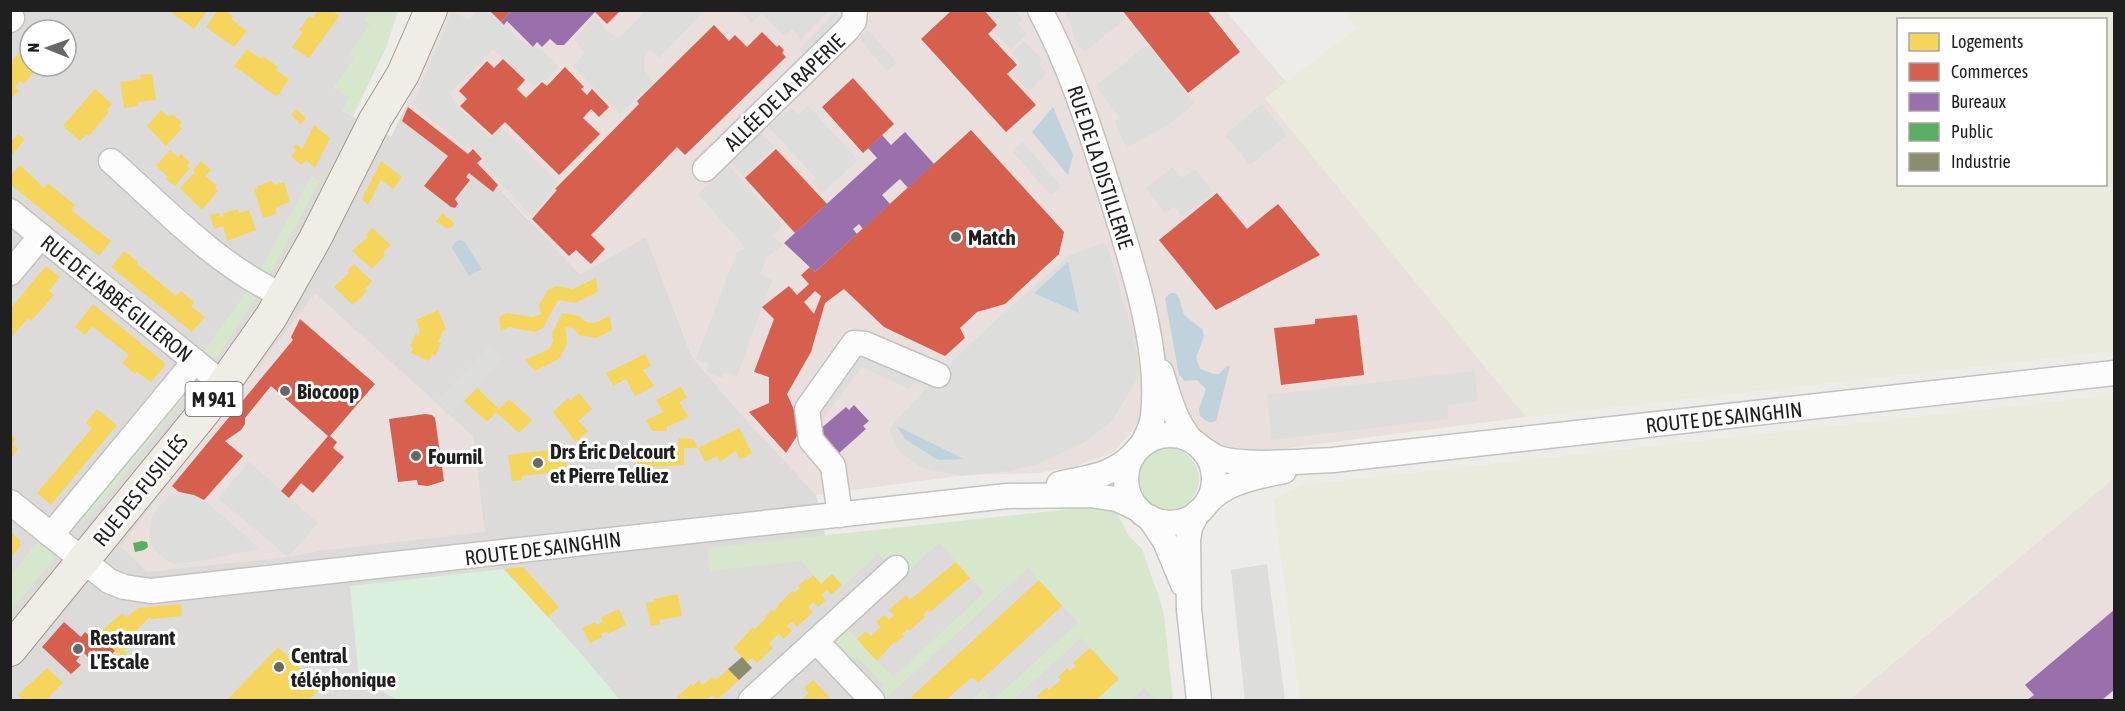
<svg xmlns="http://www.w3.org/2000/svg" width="2125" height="711" viewBox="0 0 2125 711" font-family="'Asap Condensed',sans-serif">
  <rect width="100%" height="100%" fill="#edece9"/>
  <path fill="#dcdbda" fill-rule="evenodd" d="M10 11H388L343 111 391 137 406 106 467 153 528 220 646 237 692 357 740 413 816 495 825 535 831 540 1091 515 1172 700H11ZM30 30H66V66H30Z"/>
  <g fill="#e9dfdc">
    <polygon points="441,11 1226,11 1286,82 1265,98 1526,417 1287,448 1288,454 1220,453 1167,421 1140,422 1113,453 1075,466 1038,473 965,475 816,495 740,413 692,357 646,237 580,275 467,153 406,106"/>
    <polygon points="315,293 473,436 485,532 319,551 288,557 147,572 120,546"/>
    <polygon points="2114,478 2114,700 1849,700 1975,595"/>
  </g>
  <g fill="#eaebdd" fill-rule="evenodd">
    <path d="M1343 11H2114V351L1526 417 1265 98 1357 28ZM1898 20H2106V184H1898Z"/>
    <polygon points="2114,395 2114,478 1848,700 1300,700 1273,500 1304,485"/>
  </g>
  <g fill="#d7e7cb">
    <polygon points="370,11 398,11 386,48 353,116 343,111 349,98 333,88 354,58 349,54 370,24 364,20"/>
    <polygon points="311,176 320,181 271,272 266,274 260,271"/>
    <polygon points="249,289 258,294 218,356 213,360 203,352"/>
    <polygon points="189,376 201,377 103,501 89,517 70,529"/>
    <circle cx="1168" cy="479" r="31"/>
    <polygon points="1090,507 1114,508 1129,536 1142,549 1159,597 1164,615 1173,700 1156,700 1144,688 1130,700 1096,700 1119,679 1081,638 1013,700 971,700 983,689 993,700 1078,623 1028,568 884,700 876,693 884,685 857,657 849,663 831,645 848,629 893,677 984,593 940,544 938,544 909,570 896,555 887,563 878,554 843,586 832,574 821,584 801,561 710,571 707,548"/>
    <polygon points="38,541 55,558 11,611 11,575"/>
  </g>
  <polygon fill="#d9f0dc" points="504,569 577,649 620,700 398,700 359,679 350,586"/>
  <g fill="#dddddc">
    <polygon points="995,10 1015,11 1023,19 1018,24 1027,34 1011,49 993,31 1000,23 991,14"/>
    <polygon points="476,11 487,11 527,45 540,49 559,66 546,80 542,80 534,86 493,49 450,93 455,103 489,138 501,127 558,182 532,216 481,162 483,158 475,149 465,148 413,104 452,12 469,20"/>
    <polygon points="646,11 702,11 699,16 659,58 650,49 645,56 644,69 653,83 620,114 573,66 585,53 574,39 595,16 605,29 618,39"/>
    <polygon points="741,11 829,11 801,39 792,29 785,36 762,13 752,22"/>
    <polygon points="1063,11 1119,11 1125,19 1084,52 1075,40 1071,23"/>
    <polygon points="835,13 843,21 807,58 799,50"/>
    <polygon points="868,30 897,63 887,71 859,38"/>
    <polygon points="1024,41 1043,60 1039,65 1047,73 1029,91 1011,73 1021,63 1012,53"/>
    <polygon points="1148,44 1194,104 1169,124 1126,148 1115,121 1120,118 1096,86"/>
    <polygon points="1262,104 1287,135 1250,165 1225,135"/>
    <polygon points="808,106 858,160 822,193 812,182 816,178 769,127 791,107 798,115"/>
    <polygon points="761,133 774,147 744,176 730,163"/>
    <polygon points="1022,142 1061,186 1051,195 1012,151"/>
    <polygon points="728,165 783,225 773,235 783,245 766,258 760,274 772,280 737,376 724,372 722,378 706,372 709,364 696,359 737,252 746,248 698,194"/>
    <polygon points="1173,167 1182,178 1195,169 1213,193 1182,216 1174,206 1165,213 1146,188"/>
    <polygon points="1104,243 1108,248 1133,333 1140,374 1112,421 1085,442 1038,464 1009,471 962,476 922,468 898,450 889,429 938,375 994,322 1070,255"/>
    <polygon points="854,343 928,371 908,389 862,367 816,428 807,409"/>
    <polygon points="490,345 502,358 452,415 437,401"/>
    <polygon points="1475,371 1478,401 1447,405 1448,419 1272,440 1267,395"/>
    <polygon points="249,462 318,523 288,557 218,498"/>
    <polygon points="179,492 194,495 204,500 258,547 255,550 198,561 176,564 167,561 153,548 149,538 150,527 152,517 157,509 170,496"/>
    <polygon points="1267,564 1285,700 1245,700 1231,570"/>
  </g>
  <g fill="#c0d3dc">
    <polygon points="1053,107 1073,155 1068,175 1032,132"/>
    <polygon points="458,240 464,241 482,269 469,276 452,248 455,242"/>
    <polygon points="1068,262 1079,313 1034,293"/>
    <path d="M1170 293H1175L1179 298 1184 315 1202 329 1204 336 1196 358 1200 369 1214 374H1219L1227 366H1230L1216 421C1209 424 1206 421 1200 416L1199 409 1206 389 1197 380 1185 381 1179 375 1165 298Z"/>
    <polygon points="897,426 964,459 938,460 905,439"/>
  </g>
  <g fill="#f6d55c">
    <polygon points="168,10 208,10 194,29"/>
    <polygon points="218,10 224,10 233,16 231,19 247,31 234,47 206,27"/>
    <polygon points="318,10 332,10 339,16 309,58 292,47 303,32 299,30 305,22 309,16 313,18"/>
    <polygon points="24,47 30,52 30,66 37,68 24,84 20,80 15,87 19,90 10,100 10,67 14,62 12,61"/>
    <polygon points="247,49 261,59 263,56 278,67 276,70 289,79 277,97 234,66"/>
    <polygon points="152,74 156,100 138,102 139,106 124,108 120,82 141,79 140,75"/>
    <polygon points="95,89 112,104 107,110 109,112 89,136 86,134 80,141 63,126"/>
    <polygon points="296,109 306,118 301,124 291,115"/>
    <polygon points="161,110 169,117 172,114 182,122 179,126 182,128 166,146 147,126"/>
    <polygon points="314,125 330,138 315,168 306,160 301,165 291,156 296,150 293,147 296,144 302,149"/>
    <polygon points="18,134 25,139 12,155 10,143"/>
    <polygon points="170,150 178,157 181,154 190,162 187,166 190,168 175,186 166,179 168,177 156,166"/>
    <polygon points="201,161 211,170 205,176 217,186 215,188 218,191 202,210 180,188 195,172 193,170"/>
    <polygon points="381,161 402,177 393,189 381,180 368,205 362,199"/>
    <polygon points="20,165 44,188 48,183 75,205 71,210 111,241 99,256 10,184 10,176"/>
    <polygon points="272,181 274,185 284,182 290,202 276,207 276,214 263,218 254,189 258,188 257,186"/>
    <polygon points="238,209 239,213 249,210 256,230 227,241 223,226 214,229 210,215 219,213 220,217 224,216 223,213"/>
    <polygon points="442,213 452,221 454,224 451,228 446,228 436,222"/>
    <polygon points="372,228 391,245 383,253 385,255 372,269 352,251 368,237 366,235"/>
    <polygon points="124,251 138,262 137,264 176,296 181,291 194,302 191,306 205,317 192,332 111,267"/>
    <polygon points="354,264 372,281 365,289 367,291 353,305 334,287 349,273 347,271"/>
    <polygon points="46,266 60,277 49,291 54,295 31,321 28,318 10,339 10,309"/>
    <polygon points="596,278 598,292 575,303 558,300 543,328 535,332 509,327 501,331 499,317 507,313 533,317 541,314 539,305 548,290 556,286 573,289"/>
    <polygon points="93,304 166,364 151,382 137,372 135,374 122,363 129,355 92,326 85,335 75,327"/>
    <polygon points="438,310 446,329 443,331 438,342 441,343 435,356 432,354 429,361 411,353 413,348 410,347 416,333 419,335 420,330 416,320"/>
    <polygon points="562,313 580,316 586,322 594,323 610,316 612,330 596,338 579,335 573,328 565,327 567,344 559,359 535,371 525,360 549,349 553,341 552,333"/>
    <polygon points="645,354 651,366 643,370 654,386 635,396 626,379 613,386 606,373"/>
    <polygon points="681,387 687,398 679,402 689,417 667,427 667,431 652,431 646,420 663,412 656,400"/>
    <polygon points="477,388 499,409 509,399 532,420 519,433 496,412 487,422 464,401"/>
    <polygon points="579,393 592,409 578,421 588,431 576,442 553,412 568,398 570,401"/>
    <polygon points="97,409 117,425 51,505 37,493 92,428 86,423"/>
    <polygon points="739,428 752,453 746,457 740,459 736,451 720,462 717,456 705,462 698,448 684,448 684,465 637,468 637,453 652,453 652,447 678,447 679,438 693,439 698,448"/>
    <polygon points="10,434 16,439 12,444 18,449 10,459"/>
    <polygon points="565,448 567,471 522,476 522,480 512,481 508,455"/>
    <polygon points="10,532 21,541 19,543 21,545 10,558"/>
    <polygon points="956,562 970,578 930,612 928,610 923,615 925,617 909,631 908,629 902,634 904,636 896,643 894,642 877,661 857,639 866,631 871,636 881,627 876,622 884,615 889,620 894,615 889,610 906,595 910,600"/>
    <polygon points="523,567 559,607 548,617 504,569"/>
    <polygon points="832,574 842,585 831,595 827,590 821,595 826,600 818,607 813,602 808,607 813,612 797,627 792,622 787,626 792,631 784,639 779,634 774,638 769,643 773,648 757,663 752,658 747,663 734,648 753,627 755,629 766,618 765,617 772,610 773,612 779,606 778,605 792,591 794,593 800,588 798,586 806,579 807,581 813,575 821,584"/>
    <polygon points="1039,580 1062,606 978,683 972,677 946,700 914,700 911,697"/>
    <polygon points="678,594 682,616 659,620 660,624 651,626 646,603 655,601 654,599"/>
    <polygon points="181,604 182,616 151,619 150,617 137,630 141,634 124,651 130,658 126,663 98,634 122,613 127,617 138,608"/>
    <polygon points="619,609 626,625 608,634 607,631 601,634 602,637 590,643 582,628 595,622 597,625 603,621 601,617"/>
    <polygon points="278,647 321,688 309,700 227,700"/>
    <polygon points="1090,648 1119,679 1096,700 1037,700 1040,698 1037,696 1047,687 1049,690 1061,680 1058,677 1067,668 1070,671 1076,666 1073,663"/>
    <polygon points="47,668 63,683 46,700 23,700 18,695"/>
    <polygon points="728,669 739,680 717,700 712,695 707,699 708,700 676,700 678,699 677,697 691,684 693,686 699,680 703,685 712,677 716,680"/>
    <polygon points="813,680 832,700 801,700 809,693 804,688"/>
  </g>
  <g fill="#d6604d" fill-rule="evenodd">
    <polygon points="489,10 512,10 501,22"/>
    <polygon points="593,10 621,10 607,24"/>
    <polygon points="952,10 984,10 997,25 988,34 1017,65 1007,74 1036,105 1006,132 921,39"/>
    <polygon points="1122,10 1207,10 1240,52 1188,93"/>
    <polygon points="714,25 729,41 735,35 747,47 762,32 777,47 779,45 784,50 782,53 786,57 685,155 677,147 591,235 605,249 591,264 576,250 569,256 532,219 557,190 555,189 639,104 637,101"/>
    <polygon points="503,59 525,80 517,89 526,98 542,82 547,86 565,67 584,87 581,89 587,95 592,89 609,107 599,117 591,109 583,118 600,134 559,175 505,122 492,135 460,106 467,99 459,91 487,61 494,68"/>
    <polygon points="853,78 894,124 863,153 822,107"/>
    <polygon points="408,107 468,154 473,149 482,159 477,163 498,185 493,192 469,173 466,177 470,180 455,199 458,204 455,208 451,207 424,186 448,156 402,121"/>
    <path d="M971 130 1064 232 1059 254 1005 304 977 312 960 328 965 338 945 356 884 327 844 289 825 303 811 352 787 394 802 428 786 453 749 412 769 403V377L754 372 774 319 762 307 789 286 797 295 809 284 801 275 810 267 815 272ZM815 291 821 296 814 314 804 302Z"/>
    <polygon points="776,149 827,204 795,233 745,178"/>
    <polygon points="1217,193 1247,229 1278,204 1320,255 1216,310 1159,240"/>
    <polygon points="1357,315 1364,375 1281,385 1274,328 1315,324 1315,319"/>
    <polygon points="300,319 375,384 330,436 337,442 333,448 344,457 313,493 301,483 289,498 281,491 328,436 271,386 245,418 245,424 241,430 225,441 243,456 204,500 194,495 179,492 172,486 293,340 291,337"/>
    <polygon points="425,414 432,415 435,418 444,481 428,486 418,485 417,480 398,482 389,419"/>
    <polygon points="64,622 81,637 85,632 93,639 98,634 115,651 104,661 94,650 88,657 83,652 76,661 81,665 71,674 42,647"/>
  </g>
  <g fill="#9970ab">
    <polygon points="512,10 593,10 595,12 564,45 557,45 550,39 542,47 537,42 533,47 507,21 504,25 501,22"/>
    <polygon points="905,132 934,164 908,188 900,179 882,195 890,204 863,229 859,224 853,229 857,234 815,272 784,243 877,158 868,148 882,135 891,145"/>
    <polygon points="854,405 869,421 863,426 866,429 838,454 818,431 846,407 849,410"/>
    <polygon points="2114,610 2114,690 2102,700 2027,700 2034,695 2025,685"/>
  </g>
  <polygon fill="#5aae61" points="142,541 147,542 148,547 144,550 135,552 133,543"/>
  <polygon fill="#8c8c6e" points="742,657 752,668 739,680 728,669"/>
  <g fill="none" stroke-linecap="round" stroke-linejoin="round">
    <defs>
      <g id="minor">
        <path d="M1040 10C1073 71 1092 136 1113 202 1132 263 1161 351 1153 416 1152 427 1147 435 1142 445"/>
        <polyline points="10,20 12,18"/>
        <path d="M111 161C166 210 217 266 284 296"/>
        <polyline points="705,169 848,29 854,21 855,10"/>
        <polyline points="10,211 224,385"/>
        <polyline points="10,273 41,236"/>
        <path d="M1161 372C1169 396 1174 420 1191 440"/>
        <circle cx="1170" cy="479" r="44"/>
        <path d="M1201 448C1207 451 1212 456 1218 458 1245 467 1303 461 1333 460L2114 373"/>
        <path d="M1059 484C1088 477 1110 477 1133 455"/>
        <polyline points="10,502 109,581 124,587 151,591 1007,496 1090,495 1117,499 1138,509"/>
        <path d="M1207 503C1226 481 1257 477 1284 471"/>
        <polyline points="1198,512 1190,527 1188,540 1189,610 1199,700"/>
        <polyline points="840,515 833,466 811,440 807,409 854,343 865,344 938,375"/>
        <polyline points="1149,517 1165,541 1183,584"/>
        <polyline points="51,535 195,361"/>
        <polyline points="816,641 872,700"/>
        <polyline points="751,700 896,568"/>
      </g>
      <polyline id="major" points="10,650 204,412 271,317 315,239 375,120 403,74 431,10"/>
    </defs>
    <use href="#minor" stroke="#c3c2c1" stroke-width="27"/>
    <use href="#major" stroke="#a19b88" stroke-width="34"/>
    <use href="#minor" stroke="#fcfcfc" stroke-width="24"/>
    <use href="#major" stroke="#f0ede6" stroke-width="32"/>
  </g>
  <g fill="#676766" stroke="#fff" stroke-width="2">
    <circle cx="956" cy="237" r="6"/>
    <circle cx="285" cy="391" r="6"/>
    <circle cx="416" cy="456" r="6"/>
    <circle cx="538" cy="463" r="6"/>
    <circle cx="78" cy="649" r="6"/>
    <circle cx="279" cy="667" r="6"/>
  </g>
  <g text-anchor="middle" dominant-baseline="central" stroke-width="6" stroke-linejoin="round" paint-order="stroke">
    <rect fill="#fff" stroke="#626262" stroke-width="1.5" x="185.5" y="382" width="57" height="34" rx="4.5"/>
    <g font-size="20" font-weight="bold" fill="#1f1f1f">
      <text x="214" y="399">M 941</text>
    </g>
    <g font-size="21" fill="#1f1f1f" stroke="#fff">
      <text transform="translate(784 92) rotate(-44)">ALLÉE DE LA RAPERIE</text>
      <text transform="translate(1101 167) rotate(72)">RUE DE LA DISTILLERIE</text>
      <text transform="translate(117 298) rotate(39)">RUE DE L'ABBÉ GILLERON</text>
      <text transform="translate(1724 417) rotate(-6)">ROUTE DE SAINGHIN</text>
      <text transform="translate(140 490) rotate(-51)">RUE DES FUSILLÉS</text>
      <text transform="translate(543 548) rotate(-7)">ROUTE DE SAINGHIN</text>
    </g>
    <g font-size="21" font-weight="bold" fill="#1f1f1f" stroke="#fff" text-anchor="start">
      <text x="968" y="237">Match</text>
      <text x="297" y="391">Biocoop</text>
      <text x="550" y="451">Drs Éric Delcourt<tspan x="550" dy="24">et Pierre Telliez</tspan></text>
      <text x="428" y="456">Fournil</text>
      <text x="90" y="637">Restaurant<tspan x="90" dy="24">L'Escale</tspan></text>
      <text x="291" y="655">Central<tspan x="291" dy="24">téléphonique</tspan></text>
    </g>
  </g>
  <rect width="2125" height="711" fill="none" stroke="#1f1f1f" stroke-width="24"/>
  <rect x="1897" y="18" width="210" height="168" fill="#ffffff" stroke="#a5a5a5" stroke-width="1.5"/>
  <rect x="1909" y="33" width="30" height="18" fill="#f6d55c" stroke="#a5a5a5" stroke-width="1.5"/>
  <text x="1951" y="48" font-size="18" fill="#1f1f1f">Logements</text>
  <rect x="1909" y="63" width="30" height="18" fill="#d6604d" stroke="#a5a5a5" stroke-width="1.5"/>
  <text x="1951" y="78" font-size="18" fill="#1f1f1f">Commerces</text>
  <rect x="1909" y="93" width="30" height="18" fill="#9970ab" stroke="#a5a5a5" stroke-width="1.5"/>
  <text x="1951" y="108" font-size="18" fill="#1f1f1f">Bureaux</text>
  <rect x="1909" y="123" width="30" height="18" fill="#5aae61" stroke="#a5a5a5" stroke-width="1.5"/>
  <text x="1951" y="138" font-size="18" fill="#1f1f1f">Public</text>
  <rect x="1909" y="153" width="30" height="18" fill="#8c8c6e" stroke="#a5a5a5" stroke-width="1.5"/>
  <text x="1951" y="168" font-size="18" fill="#1f1f1f">Industrie</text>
  <g transform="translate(48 48) rotate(271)"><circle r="28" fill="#ffffff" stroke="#a5a5a5" stroke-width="1.5"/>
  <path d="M0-4.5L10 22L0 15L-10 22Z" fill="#676766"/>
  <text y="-9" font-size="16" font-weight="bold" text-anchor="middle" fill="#1f1f1f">N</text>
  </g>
</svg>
